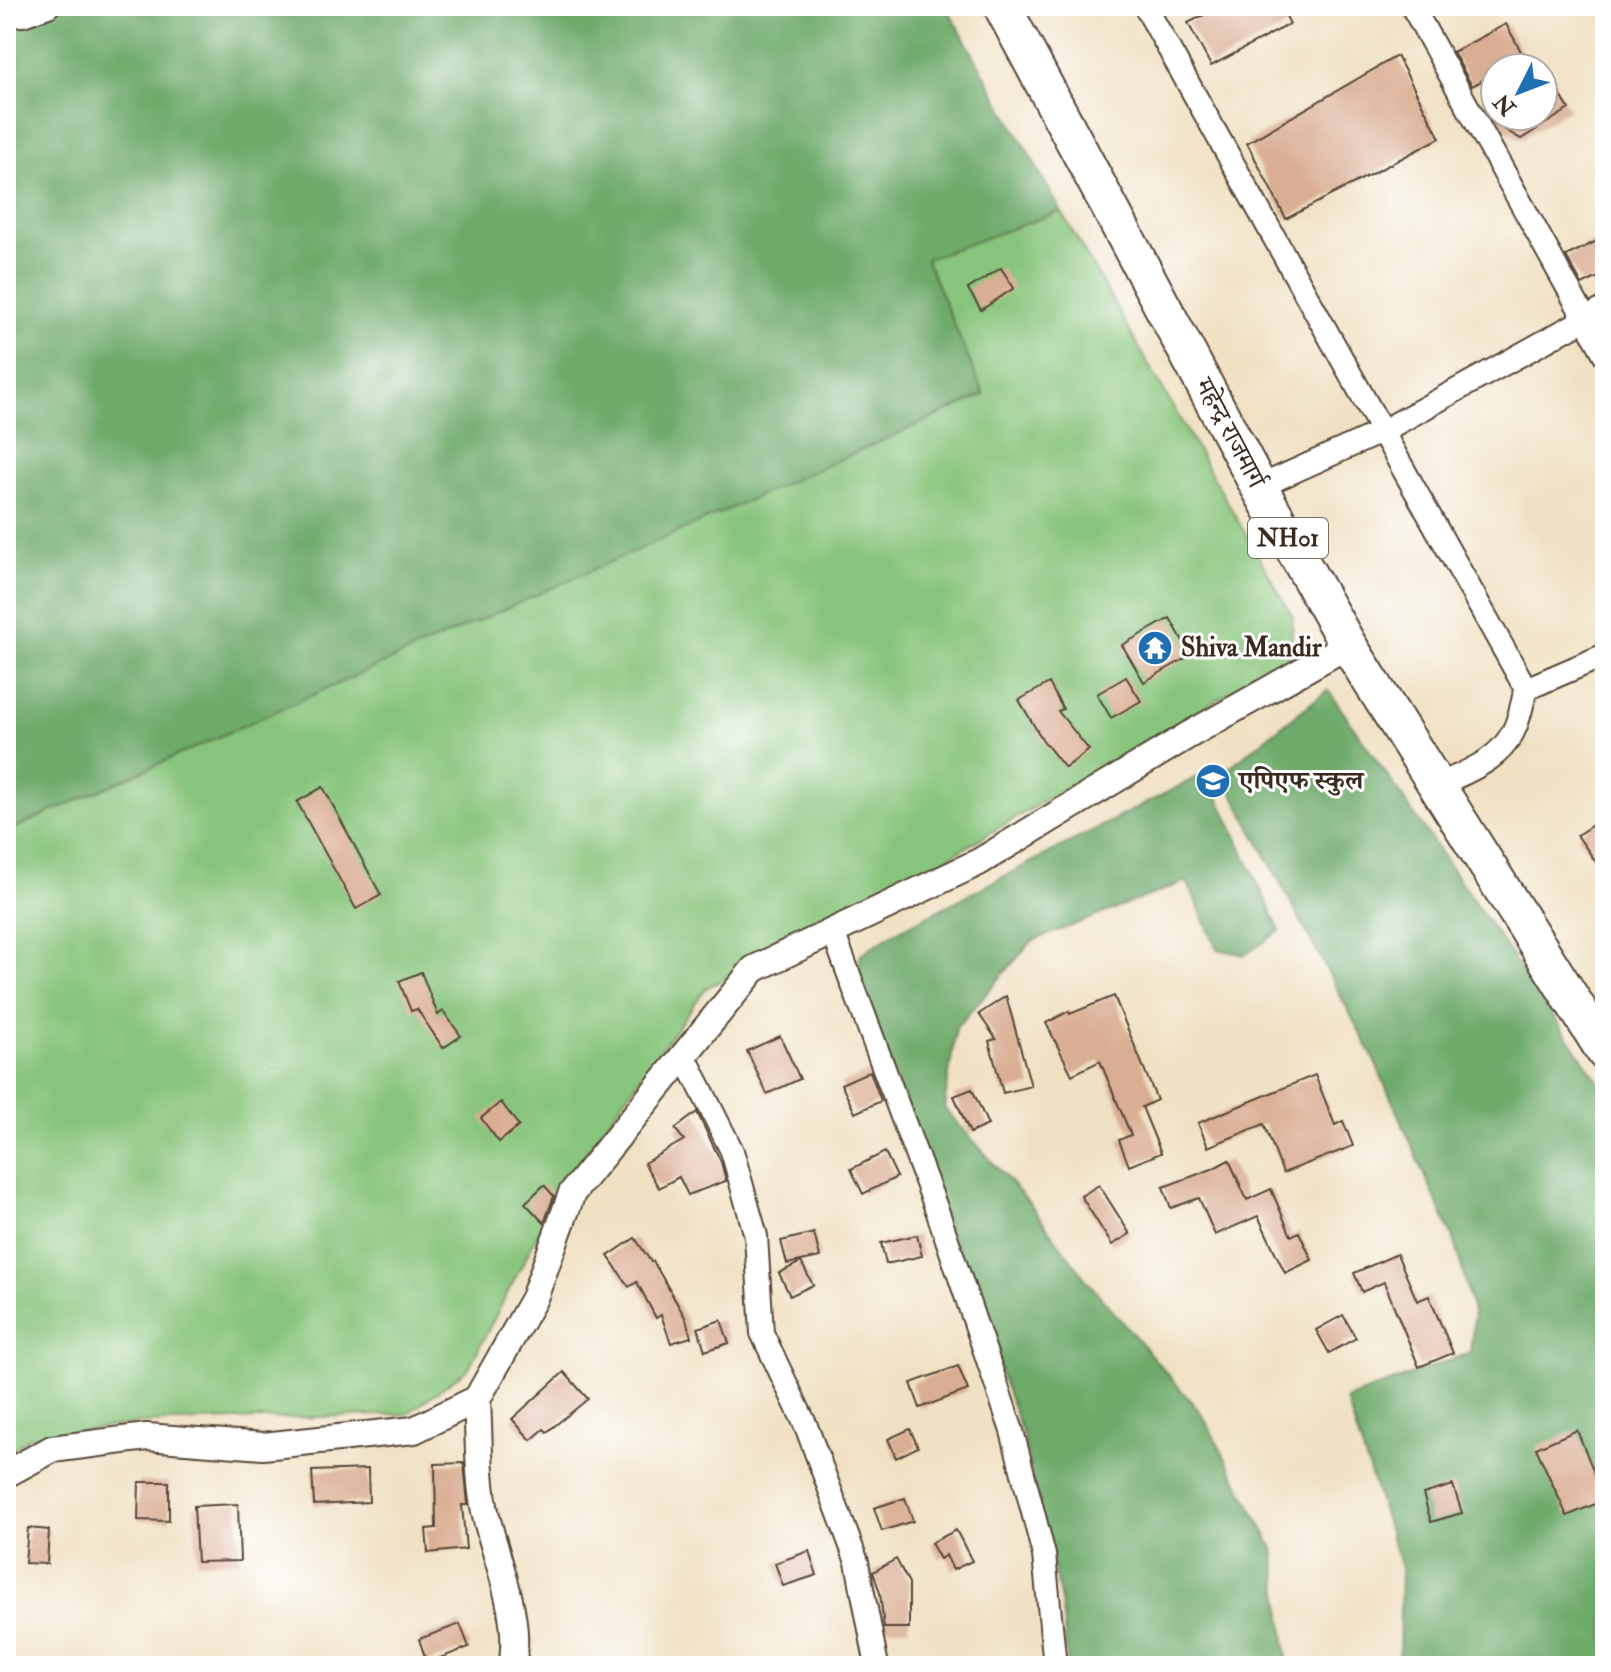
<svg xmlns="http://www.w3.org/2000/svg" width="1611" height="1672" viewBox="0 0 1611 1672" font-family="'IM FELL Double Pica','Noto Serif Devanagari',serif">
  <rect width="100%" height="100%" fill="#fff"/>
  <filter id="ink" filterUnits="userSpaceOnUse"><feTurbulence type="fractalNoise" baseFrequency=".0125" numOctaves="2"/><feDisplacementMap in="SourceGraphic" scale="16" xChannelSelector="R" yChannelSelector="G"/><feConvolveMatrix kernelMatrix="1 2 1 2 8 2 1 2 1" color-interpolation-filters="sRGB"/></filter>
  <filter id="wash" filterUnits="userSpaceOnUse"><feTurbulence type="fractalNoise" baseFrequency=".006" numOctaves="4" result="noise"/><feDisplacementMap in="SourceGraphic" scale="32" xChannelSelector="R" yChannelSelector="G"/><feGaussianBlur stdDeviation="1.8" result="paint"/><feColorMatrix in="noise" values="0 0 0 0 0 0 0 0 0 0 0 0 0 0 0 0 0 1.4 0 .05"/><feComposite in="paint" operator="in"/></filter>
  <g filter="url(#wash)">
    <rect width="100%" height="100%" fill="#f0e1c3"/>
    <polygon fill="#88c57b" stroke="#62784c" stroke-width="2" points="1061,211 1293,617 1290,657 872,902 706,988 567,1178 468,1369 407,1414 144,1423 30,1437 6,1455 6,832 984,395 926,259"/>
    <g fill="#6eaa6b" stroke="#546a44" stroke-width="2">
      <polygon points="48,6 946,6 1061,211 926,259 984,395 6,832 6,15"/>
      <polygon points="1328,690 1605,1091 1605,1666 1399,1666 1401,1568 1346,1399 1470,1353 1474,1316 1456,1245 1371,1053 1222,773"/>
      <polygon points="1197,777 1218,797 1280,931 1245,955 1217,949 1187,881 1032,941 956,1028 944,1108 1029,1203 1087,1281 1202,1414 1274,1550 1288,1666 1068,1666 1061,1601 1022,1433 857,973 861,954 890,935"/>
    </g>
    <g id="blocks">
      <g fill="#daae93">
        <polygon points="1221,6 1281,6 1290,24 1211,66 1188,23"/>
        <polygon points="1506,24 1530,68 1495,68 1495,74 1472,86 1453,52"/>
        <polygon points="1397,56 1440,138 1286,219 1247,143"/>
        <polygon points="1543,66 1569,109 1521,139 1492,122 1489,116 1543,116"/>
        <polygon points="1605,237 1605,274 1582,285 1566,256"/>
        <polygon points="1001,268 1014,288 981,310 968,289"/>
        <polygon points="1170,618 1191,655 1144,682 1122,645"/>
        <polygon points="1126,677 1141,701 1111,718 1097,694"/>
        <polygon points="1049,683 1063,709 1058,711 1089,750 1065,768 1042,739 1019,700"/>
        <polygon points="323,787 381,895 356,909 297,802"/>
        <polygon points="1605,817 1605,875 1577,835"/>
        <polygon points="421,972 438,1015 443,1011 461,1036 443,1048 417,1009 411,1011 399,981"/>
        <polygon points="1006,996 1031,1086 1003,1093 989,1041 996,1039 979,1014"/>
        <polygon points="1114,996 1157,1100 1142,1107 1161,1153 1129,1166 1119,1140 1131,1135 1100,1061 1072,1075 1046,1023 1069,1011 1070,1014"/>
        <polygon points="780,1036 800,1079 767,1094 747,1051"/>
        <polygon points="870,1071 881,1101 855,1113 841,1084"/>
        <polygon points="1315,1075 1335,1125 1343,1121 1353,1146 1283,1173 1264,1124 1208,1147 1198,1123"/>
        <polygon points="972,1089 988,1125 970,1133 954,1096"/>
        <polygon points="501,1102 519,1126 499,1142 481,1118"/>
        <polygon points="697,1112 721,1162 726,1181 688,1195 679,1177 659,1188 644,1163 684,1140 675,1129"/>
        <polygon points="885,1152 897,1177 863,1194 851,1169"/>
        <polygon points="1229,1160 1247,1200 1271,1189 1291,1236 1299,1232 1312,1260 1285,1273 1258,1216 1215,1235 1199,1198 1171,1208 1163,1187 1212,1169"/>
        <polygon points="544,1185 554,1196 544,1223 525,1203"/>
        <polygon points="1099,1185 1130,1234 1112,1245 1081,1196"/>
        <polygon points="814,1233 820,1257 787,1264 781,1241"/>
        <polygon points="917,1235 922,1256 886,1264 881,1243"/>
        <polygon points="635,1238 651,1262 653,1261 686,1319 691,1337 671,1343 661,1315 656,1318 637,1282 629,1287 608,1256"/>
        <polygon points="1397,1254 1417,1301 1429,1296 1453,1353 1419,1367 1384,1282 1362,1292 1354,1273"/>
        <polygon points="801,1262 813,1285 790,1296 779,1273"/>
        <polygon points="1343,1315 1356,1338 1329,1353 1316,1330"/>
        <polygon points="721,1320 729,1343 705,1351 698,1328"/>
        <polygon points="958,1366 968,1390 920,1408 911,1383"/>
        <polygon points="564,1372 588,1399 547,1432 544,1429 531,1440 512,1419"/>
        <polygon points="910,1429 918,1447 896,1458 888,1439"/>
        <polygon points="1577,1430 1605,1500 1567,1516 1536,1448"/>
        <polygon points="464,1463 468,1505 462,1505 466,1549 428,1553 426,1529 436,1528 435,1464"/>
        <polygon points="368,1469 369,1502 314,1505 312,1471"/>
        <polygon points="139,1482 169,1482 169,1521 138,1520"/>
        <polygon points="1453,1485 1462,1513 1431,1522 1423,1494"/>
        <polygon points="905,1498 913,1521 882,1531 874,1508"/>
        <polygon points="238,1504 240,1561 197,1562 194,1506"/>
        <polygon points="28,1528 49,1530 47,1564 25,1563"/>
        <polygon points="956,1530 972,1561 953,1570 946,1555 940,1559 931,1543"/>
        <polygon points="809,1551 817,1575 783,1586 775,1563"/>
        <polygon points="896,1559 909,1583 909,1628 884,1628 880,1593 873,1572"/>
        <polygon points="460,1624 469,1647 427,1663 419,1639"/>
      </g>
    </g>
  </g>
  <g filter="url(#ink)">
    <use href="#blocks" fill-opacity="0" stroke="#564537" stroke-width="2"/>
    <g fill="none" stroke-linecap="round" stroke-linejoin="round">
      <defs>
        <g id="minor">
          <path d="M1145 6 1526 689C1522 703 1520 719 1513 732 1498 762 1465 772 1437 786"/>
          <polyline points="1412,6 1605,355"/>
          <polyline points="6,15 23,15 48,6"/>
          <polyline points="1259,487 1381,432 1605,308"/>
          <polyline points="1526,689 1605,655"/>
          <polyline points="833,932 938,1213 1012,1431 1044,1555 1055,1666"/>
          <polyline points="684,1055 732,1151 756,1236 762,1333 806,1426 857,1562 877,1666"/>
        </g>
        <g id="tertiary">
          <path d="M477 1399C479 1435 478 1482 486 1516 497 1562 522 1618 512 1666"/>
          <polyline points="6,1474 52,1449 147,1437 263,1446 414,1430 477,1399 534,1298 572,1193 754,969 979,862 1187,736 1348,645"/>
        </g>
        <polyline id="trunk" points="1002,6 1259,487 1348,645 1605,1052"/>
      </defs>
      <use href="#minor" stroke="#564537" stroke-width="26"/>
      <use href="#tertiary" stroke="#564537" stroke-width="30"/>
      <use href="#trunk" stroke="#564537" stroke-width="40"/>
      <use href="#minor" stroke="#fff" stroke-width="22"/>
      <use href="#tertiary" stroke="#fff" stroke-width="26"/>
      <use href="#trunk" stroke="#fff" stroke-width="36"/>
    </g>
  </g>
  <defs>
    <symbol id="temple-disc" viewBox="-11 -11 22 22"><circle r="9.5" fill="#1f6fb2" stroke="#fff"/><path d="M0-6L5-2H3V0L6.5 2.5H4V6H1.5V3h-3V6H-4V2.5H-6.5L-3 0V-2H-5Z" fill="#fff"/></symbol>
    <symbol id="school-disc" viewBox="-11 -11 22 22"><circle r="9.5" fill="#1f6fb2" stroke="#fff"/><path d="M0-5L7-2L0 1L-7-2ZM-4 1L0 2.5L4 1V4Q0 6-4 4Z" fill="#fff"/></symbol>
  </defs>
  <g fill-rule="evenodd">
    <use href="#temple-disc" x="1135" y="628" width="40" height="40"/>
    <use href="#school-disc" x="1193" y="761" width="40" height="40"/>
  </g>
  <g text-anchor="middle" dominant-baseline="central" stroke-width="6" stroke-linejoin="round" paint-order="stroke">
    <rect fill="#fff" stroke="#766a62" stroke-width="2" x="1248" y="518" width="80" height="40" rx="6"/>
    <g font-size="24" font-weight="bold" fill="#3b2a1e">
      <text x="1288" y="538">NH01</text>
    </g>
    <g font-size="26" fill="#3b2a1e" stroke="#fff">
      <text transform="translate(1230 433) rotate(62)">महेन्द्र राजमार्ग</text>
    </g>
    <g font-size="26" font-weight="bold" fill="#3b2a1e" stroke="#fff" text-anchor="start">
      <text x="1181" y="648">Shiva Mandir</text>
      <text x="1239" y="781">एपिएफ स्कुल</text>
    </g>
  </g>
  <rect width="1611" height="1672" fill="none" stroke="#fff" stroke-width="32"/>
  <g transform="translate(1519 92) rotate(228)"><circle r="38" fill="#ffffff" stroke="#b1aaa5" stroke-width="2"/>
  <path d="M0-6L14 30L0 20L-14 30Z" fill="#1f6fb2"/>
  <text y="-12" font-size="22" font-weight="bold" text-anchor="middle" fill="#3b2a1e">N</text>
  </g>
</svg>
